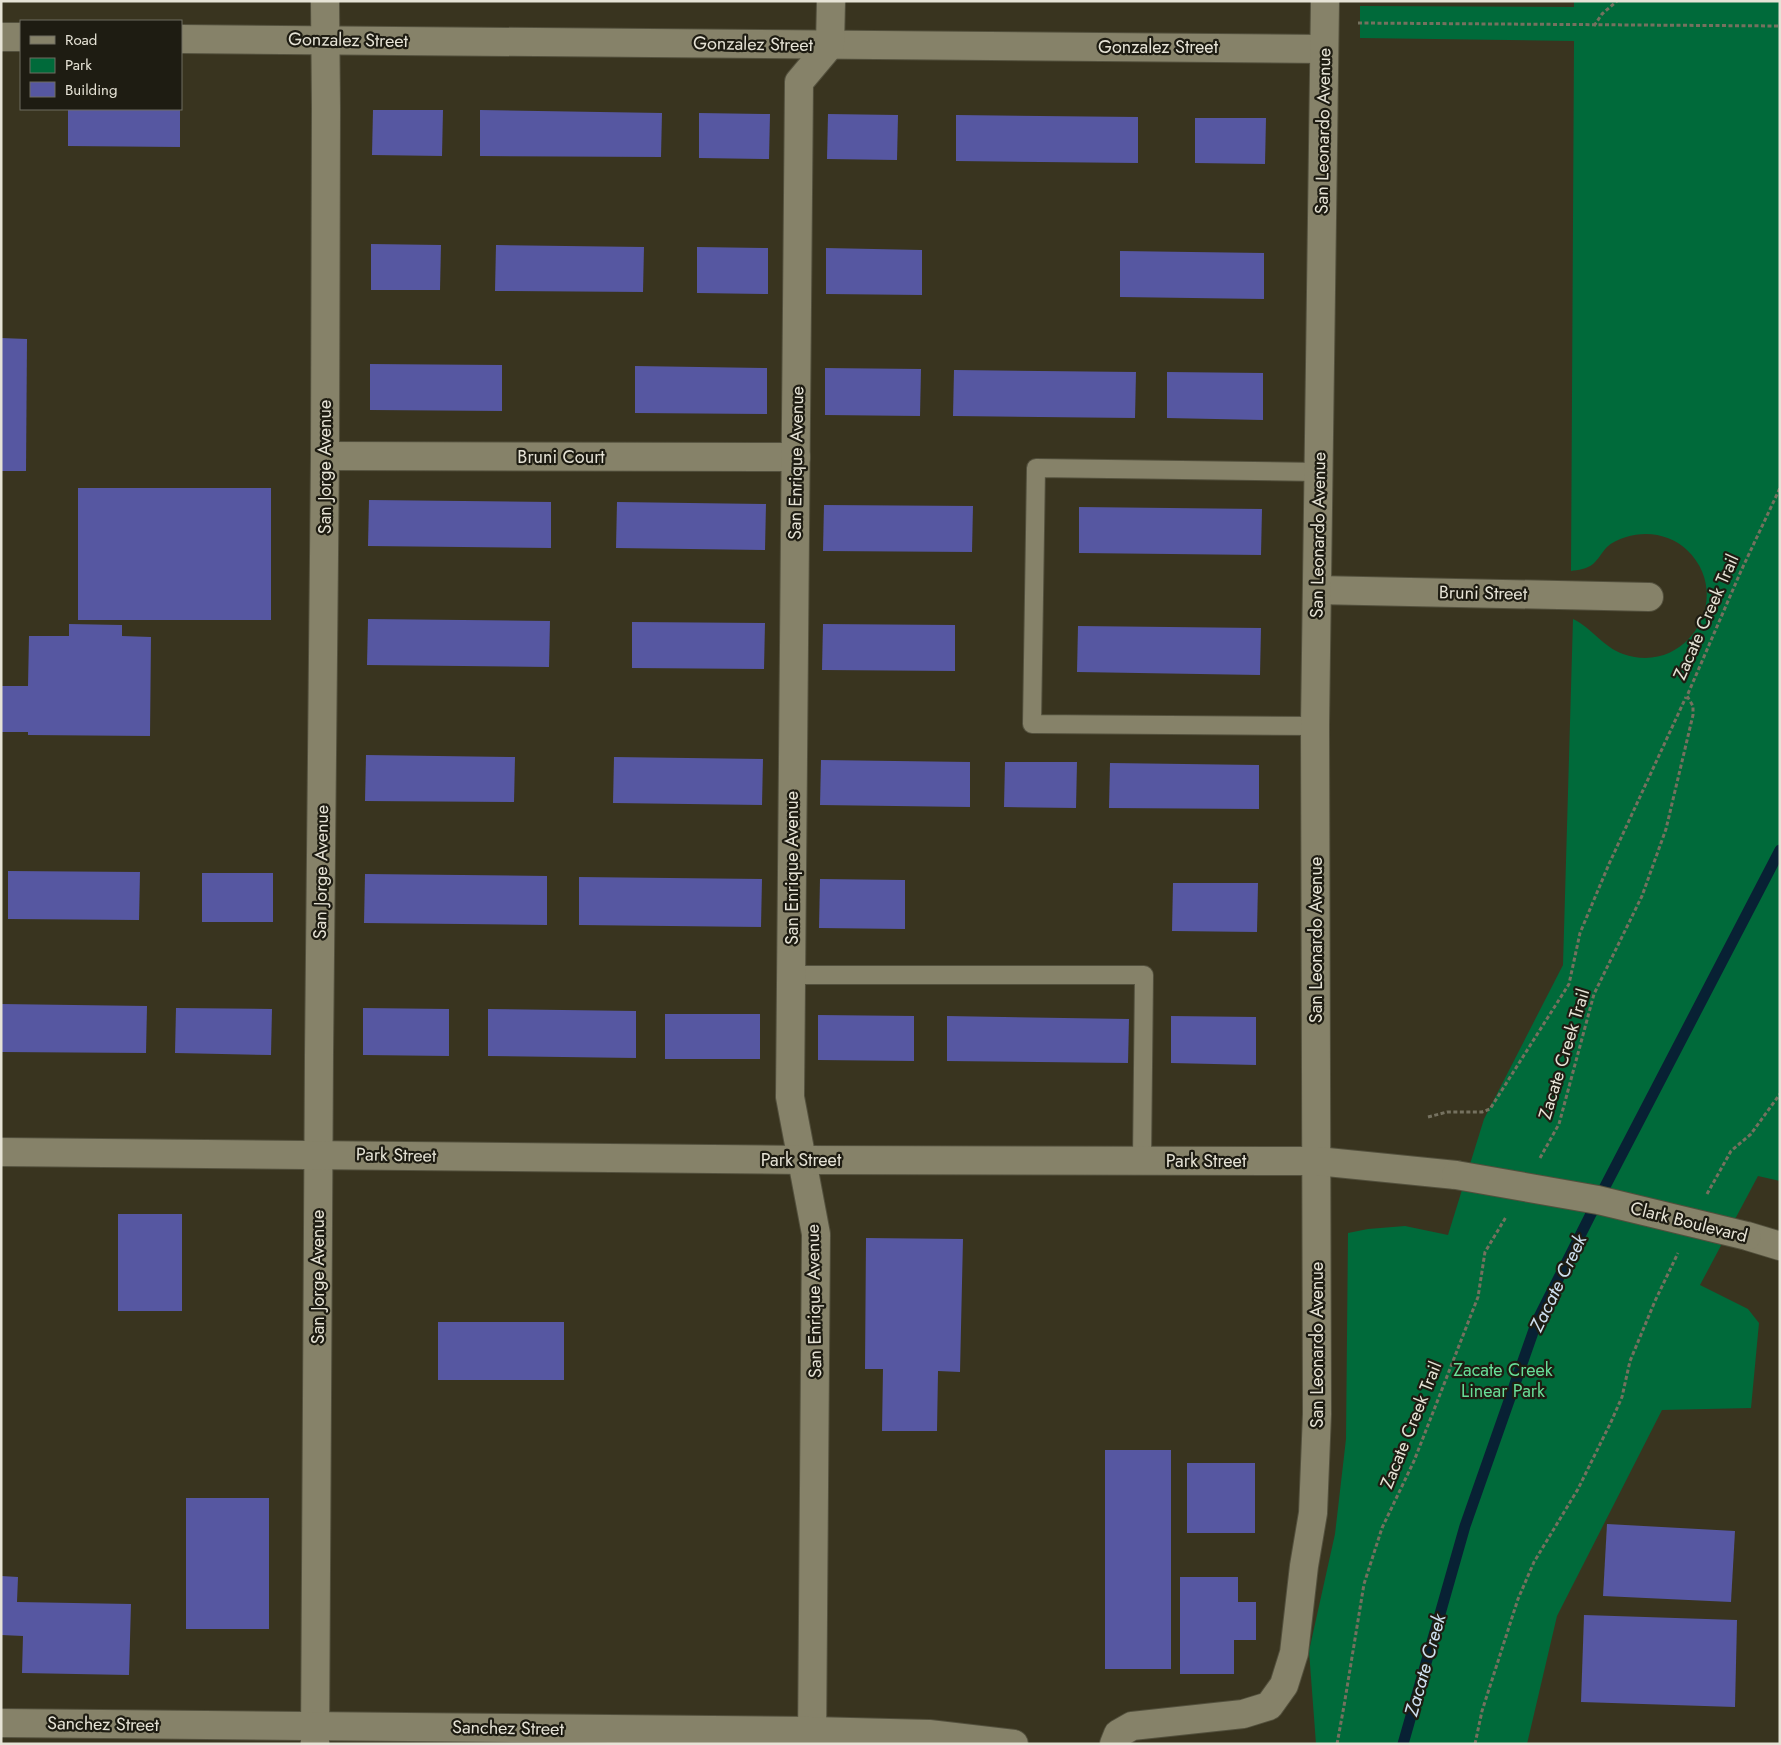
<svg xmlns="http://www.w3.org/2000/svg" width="1781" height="1745" viewBox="0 0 1781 1745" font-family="Jost,sans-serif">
  <rect width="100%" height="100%" fill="#39341f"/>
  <path fill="#006a3a" d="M1574 1H1780V1181L1758 1176 1700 1285 1748 1309 1759 1323 1751 1408 1662 1410 1557 1616 1527 1744H1316L1309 1651 1335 1534 1346 1439 1348 1233 1368 1229 1405 1226 1448 1235 1484 1119 1563 965 1573 619C1592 628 1603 647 1623 654 1686 677 1736 597 1687 550 1677 540 1661 534 1646 534 1633 534 1617 538 1607 547 1602 552 1598 560 1593 564 1587 569 1578 570 1571 571L1574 41 1360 38V6L1574 7Z"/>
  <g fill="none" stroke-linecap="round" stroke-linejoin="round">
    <polyline stroke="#082134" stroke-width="11" points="1403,1744 1465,1526 1537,1321 1598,1200 1780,850"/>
  </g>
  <g fill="#5657a1">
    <polygon points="68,109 180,109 180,147 68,146"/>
    <polygon points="373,110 443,110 442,156 372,155"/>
    <polygon points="480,110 662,113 661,157 480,156"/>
    <polygon points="699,113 770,114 769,159 699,158"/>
    <polygon points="828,114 898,115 897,160 827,159"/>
    <polygon points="956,115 1138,117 1138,163 956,161"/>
    <polygon points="1195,118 1266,118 1265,164 1195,163"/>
    <polygon points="371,244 441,245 440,290 371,290"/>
    <polygon points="496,245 644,247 643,292 495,291"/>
    <polygon points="697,247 768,248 768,294 697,293"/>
    <polygon points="826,248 922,250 922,295 826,294"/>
    <polygon points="1120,251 1264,253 1264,299 1120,297"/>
    <polygon points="1,338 27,339 26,471 1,471"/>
    <polygon points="370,364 502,365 502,411 370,410"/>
    <polygon points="635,366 767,368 767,414 635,413"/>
    <polygon points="825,368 921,369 920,416 825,415"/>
    <polygon points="954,370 1136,372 1135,418 953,416"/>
    <polygon points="1167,372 1263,373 1263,420 1167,418"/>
    <rect x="78" y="488" width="193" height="132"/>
    <polygon points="369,500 551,502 551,548 368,546"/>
    <polygon points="617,502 766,504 765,550 616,548"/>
    <polygon points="824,505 973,506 972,552 823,551"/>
    <polygon points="1079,507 1262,509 1261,555 1079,553"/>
    <polygon points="368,619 550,621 549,667 367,665"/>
    <polygon points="632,622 765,623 764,669 632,668"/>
    <polygon points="69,624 122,625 122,636 151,637 150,736 28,735 28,732 1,732 1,686 28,686 29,636 69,636"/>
    <polygon points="823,624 955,625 955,671 822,670"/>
    <polygon points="1078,626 1261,628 1260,675 1077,672"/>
    <polygon points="366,755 515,757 514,802 365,801"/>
    <polygon points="614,757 763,759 762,805 613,803"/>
    <polygon points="821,760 970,762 970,807 820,805"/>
    <polygon points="1005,762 1077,762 1076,808 1004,807"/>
    <polygon points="1110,763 1259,765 1259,809 1109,808"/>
    <polygon points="8,871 140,872 139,920 8,919"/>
    <rect x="202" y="873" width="71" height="49"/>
    <polygon points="365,874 547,876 547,925 364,923"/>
    <polygon points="579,877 762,879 761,927 579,925"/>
    <polygon points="820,879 905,880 905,929 819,928"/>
    <polygon points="1173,883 1258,883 1257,932 1172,931"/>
    <polygon points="1,1004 147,1006 146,1053 1,1052"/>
    <polygon points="176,1008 272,1009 271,1055 175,1053"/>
    <polygon points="363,1008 449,1009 449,1056 363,1055"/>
    <polygon points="488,1009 636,1011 636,1058 488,1056"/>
    <rect x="665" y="1014" width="95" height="45"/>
    <polygon points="818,1015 914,1016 914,1061 818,1060"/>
    <polygon points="947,1016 1129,1019 1128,1063 947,1061"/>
    <polygon points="1171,1016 1256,1017 1256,1065 1171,1063"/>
    <rect x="118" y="1214" width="64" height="97"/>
    <polygon points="866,1238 963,1239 960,1372 938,1371 937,1431 882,1431 883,1369 865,1369"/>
    <rect x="438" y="1322" width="126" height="58"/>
    <rect x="1105" y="1450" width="66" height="219"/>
    <rect x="1187" y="1463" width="68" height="70"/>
    <rect x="186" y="1498" width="83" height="131"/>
    <polygon points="1607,1524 1735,1531 1731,1602 1603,1596"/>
    <polygon points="1,1576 18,1577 17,1602 131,1604 129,1675 22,1673 23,1636 1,1635"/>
    <polygon points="1180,1577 1238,1577 1238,1602 1256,1602 1256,1640 1234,1640 1234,1674 1180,1674"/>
    <polygon points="1584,1615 1737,1620 1735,1707 1581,1702"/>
  </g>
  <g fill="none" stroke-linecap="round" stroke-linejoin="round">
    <defs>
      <g id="lane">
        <polyline points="1315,726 1032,724 1036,468 1319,472"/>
        <polyline points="791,975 1144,975 1142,1160"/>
      </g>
      <g id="street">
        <polyline points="1,37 21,37"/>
        <polyline points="181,39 1324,49"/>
        <polyline points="325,456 796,457"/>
        <polyline points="1317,590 1649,597"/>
        <polyline points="315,1744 319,1055 325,456 326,109 325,1"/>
        <polyline points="812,1744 816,1234 790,1097 799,82 830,45 831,1"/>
        <polyline points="1114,1744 1118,1734 1132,1726 1243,1714 1269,1706 1284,1685 1294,1653 1304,1566 1313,1513 1317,1414 1315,726 1325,1"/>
      </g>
      <g id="secondary">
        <polyline points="1,1152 802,1160 1317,1161 1456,1175"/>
        <polyline points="1747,1236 1780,1246"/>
        <polyline points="1,1723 812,1731 929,1734 1014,1744"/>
      </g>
    </defs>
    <use href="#lane" stroke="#53503d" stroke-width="20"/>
    <use href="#street" stroke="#53503d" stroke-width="30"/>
    <use href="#secondary" stroke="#53503d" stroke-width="30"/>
    <g stroke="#75715f" stroke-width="3" stroke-dasharray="4 2.5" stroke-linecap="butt">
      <polyline points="1358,23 1780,26"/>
      <polyline points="1594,26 1602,14 1617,1"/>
      <polyline points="1428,1117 1447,1112 1482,1112 1490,1109 1569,984 1580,933 1609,864 1686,697"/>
      <polyline points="1540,1158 1559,1124 1594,994 1642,896 1666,829 1693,715 1693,706 1687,696 1741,571 1780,488"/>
      <polyline points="1707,1194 1731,1151 1751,1134 1780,1094"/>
      <polyline points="1337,1744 1344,1706 1364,1584 1382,1528 1414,1461 1478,1297 1485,1252 1506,1217"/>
      <polyline points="1475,1744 1482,1711 1518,1599 1534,1562 1578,1489 1611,1422 1622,1397 1630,1361 1655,1301 1678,1253"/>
    </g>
    <use href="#lane" stroke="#868269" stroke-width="18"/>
    <use href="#street" stroke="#868269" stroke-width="28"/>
    <use href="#secondary" stroke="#868269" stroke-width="28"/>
    <defs>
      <polyline id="secondary-bridge" points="1456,1175 1598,1200 1747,1236"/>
    </defs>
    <use href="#secondary-bridge" stroke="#53503d" stroke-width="30" stroke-linecap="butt"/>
    <use href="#secondary-bridge" stroke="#868269" stroke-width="28"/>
  </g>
  <g text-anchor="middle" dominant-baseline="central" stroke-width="4.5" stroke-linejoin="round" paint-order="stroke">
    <g font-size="18" fill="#e6e3d6" stroke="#1e1c12">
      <text transform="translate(348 40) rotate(1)">Gonzalez Street</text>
      <text transform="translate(753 44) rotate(1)">Gonzalez Street</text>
      <text x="1158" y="47">Gonzalez Street</text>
      <text transform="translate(1323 131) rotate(-89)">San Leonardo Avenue</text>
      <text x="561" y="457">Bruni Court</text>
      <text transform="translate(796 463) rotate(-89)">San Enrique Avenue</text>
      <text transform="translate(325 467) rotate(-90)">San Jorge Avenue</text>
      <text transform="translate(1318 535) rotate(-89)">San Leonardo Avenue</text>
      <text transform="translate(1483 593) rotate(1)">Bruni Street</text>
      <text transform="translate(1706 617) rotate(-66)">Zacate Creek Trail</text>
      <text transform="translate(792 868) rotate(-90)">San Enrique Avenue</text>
      <text transform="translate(321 872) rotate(-89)">San Jorge Avenue</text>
      <text transform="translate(1316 940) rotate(-90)">San Leonardo Avenue</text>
      <text transform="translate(1564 1054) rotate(-73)">Zacate Creek Trail</text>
      <text transform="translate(396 1155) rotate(1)">Park Street</text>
      <text x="801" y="1160">Park Street</text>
      <text x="1206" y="1161">Park Street</text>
      <text transform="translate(1689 1222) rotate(14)">Clark Boulevard</text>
      <text transform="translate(318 1277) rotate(-90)">San Jorge Avenue</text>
      <text transform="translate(814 1301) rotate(-91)">San Enrique Avenue</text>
      <text transform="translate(1317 1345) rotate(-90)">San Leonardo Avenue</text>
      <text transform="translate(1411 1425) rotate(-68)">Zacate Creek Trail</text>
      <text transform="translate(103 1724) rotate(1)">Sanchez Street</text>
      <text transform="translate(508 1728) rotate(1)">Sanchez Street</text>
    </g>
    <g font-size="18" fill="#68de97" stroke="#1e1c12">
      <text x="1503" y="1370">Zacate Creek<tspan x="1503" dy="21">Linear Park</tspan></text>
    </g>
    <g font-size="19" font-style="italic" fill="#cee0f0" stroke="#1e1c12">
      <text transform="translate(1558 1283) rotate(-64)">Zacate Creek</text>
      <text transform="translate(1425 1665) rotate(-74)">Zacate Creek</text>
    </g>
  </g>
  <rect width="1781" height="1745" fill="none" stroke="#e6e3d6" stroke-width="5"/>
  <rect x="20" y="20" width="162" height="90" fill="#1e1c12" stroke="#6e6c60"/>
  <rect x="30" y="36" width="25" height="8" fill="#868269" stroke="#6e6c60"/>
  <text x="65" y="45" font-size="15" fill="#e6e3d6">Road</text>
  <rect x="30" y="58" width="25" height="15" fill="#006a3a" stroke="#6e6c60"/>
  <text x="65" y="70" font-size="15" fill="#e6e3d6">Park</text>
  <rect x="30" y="82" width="25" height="15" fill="#5657a1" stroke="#6e6c60"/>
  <text x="65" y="95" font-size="15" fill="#e6e3d6">Building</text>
</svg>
